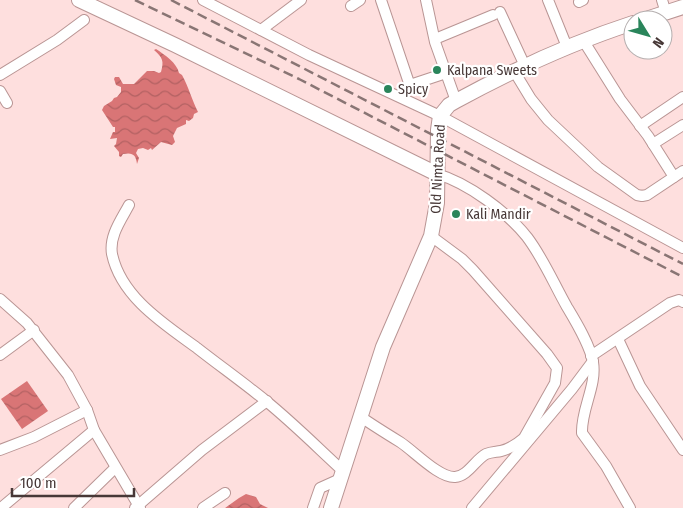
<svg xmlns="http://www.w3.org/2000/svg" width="683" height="508" viewBox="0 0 683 508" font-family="'Fira Sans Condensed',sans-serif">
  <defs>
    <pattern id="water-waves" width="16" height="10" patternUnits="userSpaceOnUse" patternTransform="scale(1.25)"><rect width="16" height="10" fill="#d97576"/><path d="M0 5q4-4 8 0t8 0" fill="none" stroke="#b26162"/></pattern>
  </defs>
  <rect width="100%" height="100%" fill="#fedfde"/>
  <g fill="url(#water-waves)">
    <path d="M156 49C165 55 177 63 179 73L182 75C189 88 192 100 198 112L194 114 193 118 189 121 186 120V124L177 128 173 136 175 142 172 145 161 142 152 150 151 148 148 150 143 148 138 149 136 153 139 158 137 164C136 155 133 152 123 154L121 157 119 156V152L114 146 116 144 117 138 110 139 113 132H115V127H113L102 110 104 106 112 101 114 98 117 97 121 92V87L116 85 114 79 115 77H119L123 84H134L147 71H154L159 73 161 72C164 61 163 58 154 50Z"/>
    <polygon points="27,381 48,411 22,429 1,399"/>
    <polygon points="246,494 256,497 260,504 268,508 225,508 239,498"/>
  </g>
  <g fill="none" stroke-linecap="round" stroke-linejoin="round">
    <defs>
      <g id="street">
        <polyline points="203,0 309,55 440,116 683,248"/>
        <polyline points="381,0 409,83 413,84 446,73"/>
        <polyline points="426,0 435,42 456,101"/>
        <polyline points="548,0 567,47"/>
        <polyline points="662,0 666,13"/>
        <polyline points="579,2 583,0"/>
        <polyline points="351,6 360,0"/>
        <polyline points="500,12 525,66"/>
        <polyline points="261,30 301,0"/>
        <polyline points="435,39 493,15"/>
        <polyline points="583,40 620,99 648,136 674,177"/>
        <polyline points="514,71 531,99 548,120 598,167 637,195 642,196 647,195 683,171"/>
        <polyline points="0,75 57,40 84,20"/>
        <polyline points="0,91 7,103"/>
        <polyline points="640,126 683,97"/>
        <polyline points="653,144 683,125"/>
        <path d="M437 174C468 183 507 212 527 237 543 258 554 284 567 307 576 322 590 345 593 362 597 386 581 409 582 433L606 466 630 508"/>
        <path d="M129 205C121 220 109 236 112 254 121 297 164 324 197 348 220 366 244 383 266 401 293 423 317 447 342 470"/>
        <polyline points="0,299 27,323 68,375 87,410 94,430 140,508"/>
        <polyline points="618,339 640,386 683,450"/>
        <polyline points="0,355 34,330"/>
        <polyline points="591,356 670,303 679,300 683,302"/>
        <path d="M361 417C374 426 387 434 400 442 414 451 439 478 455 477 468 476 475 460 486 454 491 452 496 452 501 451 510 449 517 444 524 438L555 383 557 368 547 354 473 270 462 259 431 236"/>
        <polyline points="0,450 34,437 87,410"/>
        <polyline points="1,508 94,430"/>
        <polyline points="74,508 115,468"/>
        <polyline points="135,508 202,450 267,401"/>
        <polyline points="203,508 225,493"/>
        <polyline points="313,508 320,488 340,479"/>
        <polyline points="472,508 572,389 593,361"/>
      </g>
      <g id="secondary">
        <polyline points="79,0 175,45 437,174"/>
        <polyline points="643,20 683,7"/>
        <path d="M331 508 383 347 431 236 437 203 438 130 440 116 449 105 456 101C513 70 571 43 633 23"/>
      </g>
    </defs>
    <use href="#street" stroke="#b99594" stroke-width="12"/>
    <use href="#secondary" stroke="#b99594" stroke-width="16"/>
    <use href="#street" stroke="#fff" stroke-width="10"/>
    <use href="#secondary" stroke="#fff" stroke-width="14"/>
    <g stroke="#897574" stroke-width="2.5" stroke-dasharray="10 5" stroke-linecap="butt">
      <polyline points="135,0 299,79 683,277"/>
      <polyline points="171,0 683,264"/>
    </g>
  </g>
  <g fill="#2a855b" stroke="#fff" stroke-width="2">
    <circle cx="437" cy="70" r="5"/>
    <circle cx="388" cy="89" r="5"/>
    <circle cx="456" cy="214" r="5"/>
  </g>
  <g text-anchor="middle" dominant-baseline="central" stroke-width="4.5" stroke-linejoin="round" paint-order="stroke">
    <g font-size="14" fill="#473837" stroke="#fff" text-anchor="start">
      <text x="447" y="70">Kalpana Sweets</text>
      <text x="398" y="89">Spicy</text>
      <text x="466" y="214">Kali Mandir</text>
    </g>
    <g font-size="14" fill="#473837" stroke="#fff">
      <text transform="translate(438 169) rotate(-87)">Old Nimta Road</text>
    </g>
  </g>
  <g transform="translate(648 35) rotate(127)"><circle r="24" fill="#ffffff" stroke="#b5afaf"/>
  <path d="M0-4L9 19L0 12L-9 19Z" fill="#2a855b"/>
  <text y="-8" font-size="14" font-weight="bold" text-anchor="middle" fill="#473837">N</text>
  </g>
  <path d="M12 488v8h122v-8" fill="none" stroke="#473837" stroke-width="2.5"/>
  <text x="20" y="488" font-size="15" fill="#473837" stroke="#ffffff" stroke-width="4" paint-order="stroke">100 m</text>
</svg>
